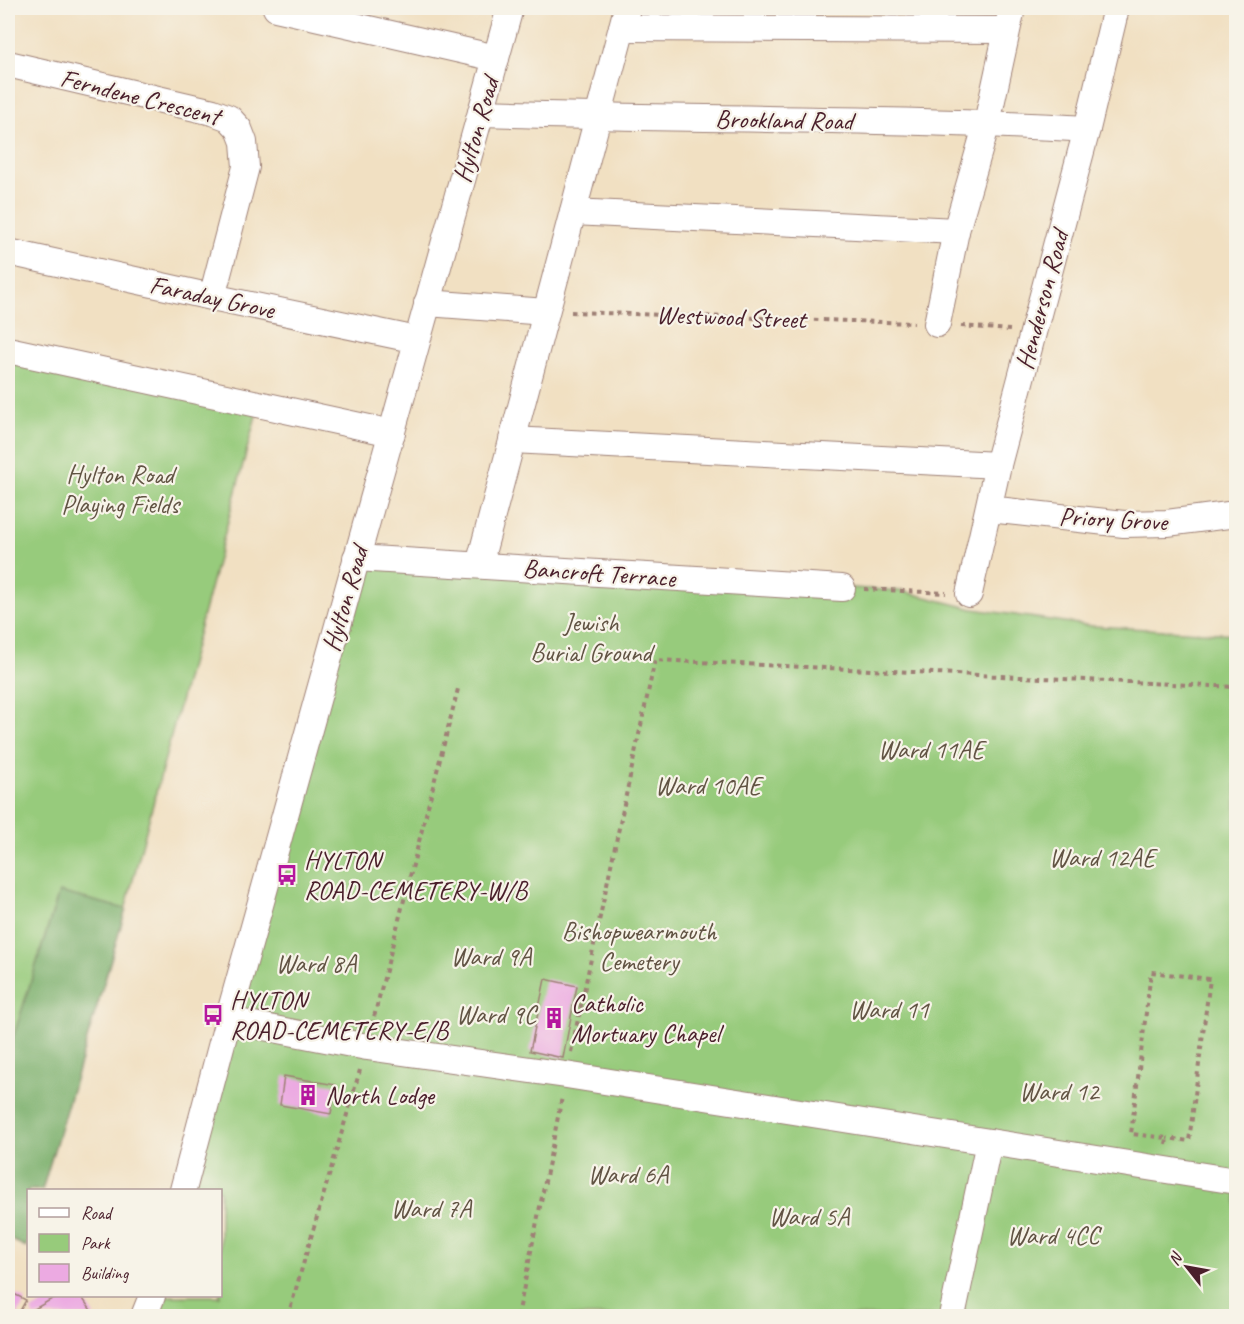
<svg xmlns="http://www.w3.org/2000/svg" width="1244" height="1324" viewBox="0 0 1244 1324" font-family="Caveat,sans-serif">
  <rect width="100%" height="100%" fill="#f7f3e8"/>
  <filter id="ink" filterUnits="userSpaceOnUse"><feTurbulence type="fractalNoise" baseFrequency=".0167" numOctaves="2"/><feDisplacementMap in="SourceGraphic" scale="12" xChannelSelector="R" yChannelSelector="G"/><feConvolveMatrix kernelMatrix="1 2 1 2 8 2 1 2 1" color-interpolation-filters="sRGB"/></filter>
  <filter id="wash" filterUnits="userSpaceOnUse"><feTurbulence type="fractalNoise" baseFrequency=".008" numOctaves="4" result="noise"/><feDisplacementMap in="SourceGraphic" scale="24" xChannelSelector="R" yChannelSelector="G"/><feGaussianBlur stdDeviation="1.35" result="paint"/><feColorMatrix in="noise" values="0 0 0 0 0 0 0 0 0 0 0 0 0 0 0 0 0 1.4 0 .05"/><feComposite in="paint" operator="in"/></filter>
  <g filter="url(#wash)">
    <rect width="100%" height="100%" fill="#f1e0c2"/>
    <g fill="#97cb7b" stroke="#707553" stroke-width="1.5">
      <polygon points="8,350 259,404 121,925 42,1190 28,1190 28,1237 26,1247 8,1238"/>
      <polygon points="356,558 902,591 973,609 1092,626 1236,634 1236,1316 144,1316 150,1296 220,1296 220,1190 182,1190"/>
    </g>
    <polygon fill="#79af6b" stroke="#62674b" stroke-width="1.5" points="59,892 126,909 42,1190 28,1190 28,1237 26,1247 8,1238 8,1054"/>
    <g id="blocks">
      <g fill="#ecaae2">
        <polygon points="545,979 577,986 563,1058 530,1051"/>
        <polygon points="284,1076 336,1085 331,1114 280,1105"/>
        <polygon points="8,1291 26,1300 17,1316 8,1316"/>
        <polygon points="57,1296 81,1296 95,1316 34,1316 31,1311"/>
      </g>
    </g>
  </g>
  <g filter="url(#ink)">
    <use href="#blocks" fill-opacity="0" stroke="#9e8076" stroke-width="1.5"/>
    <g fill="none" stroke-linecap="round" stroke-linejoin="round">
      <defs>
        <g id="minor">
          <polyline points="276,8 496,58"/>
          <polyline points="622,28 1006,30"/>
          <polyline points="8,64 213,112 229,118 239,129 244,142 246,167 212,297"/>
          <path d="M481 113C683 120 885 117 1087 129"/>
          <polyline points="573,212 956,231"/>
          <polyline points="8,252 212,297 417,340"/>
          <polyline points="427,303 546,312"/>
          <polyline points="937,324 956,231 987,123 1012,8"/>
          <polyline points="8,350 392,433"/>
          <polyline points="512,440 998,465"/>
          <polyline points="989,509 1124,524 1167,523 1236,514"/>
          <polyline points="356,558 842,588"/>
          <polyline points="479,565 627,8"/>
          <polyline points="969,594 998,465 1087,129 1116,8"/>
          <polyline points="228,1020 367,1047 566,1075 1236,1181"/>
          <polyline points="183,1190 228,1020 510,8"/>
          <polyline points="144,1316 152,1296"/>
          <polyline points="952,1316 989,1142"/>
        </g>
      </defs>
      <use href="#minor" stroke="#9e8076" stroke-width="28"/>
      <g stroke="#9e8076" stroke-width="4" stroke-dasharray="4.5 4.5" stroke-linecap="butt">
        <polyline points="571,312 914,323"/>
        <polyline points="961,326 1010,330"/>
        <polyline points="864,589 946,593"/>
        <polyline points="372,1025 458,689"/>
        <polyline points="571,1052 655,660 1236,687"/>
        <polyline points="1166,1145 1167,1138 1131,1134 1151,972 1210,979 1189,1141 1167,1138"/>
        <polyline points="288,1316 360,1070"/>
        <polyline points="518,1316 562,1097"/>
      </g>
      <use href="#minor" stroke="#fff" stroke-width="26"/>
    </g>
  </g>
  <defs>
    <symbol id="bus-bare" viewBox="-9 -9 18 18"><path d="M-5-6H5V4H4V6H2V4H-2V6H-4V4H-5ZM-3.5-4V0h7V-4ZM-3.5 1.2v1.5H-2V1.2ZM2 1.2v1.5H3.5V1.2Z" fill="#b5179e" stroke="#f7f3e8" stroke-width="2.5" paint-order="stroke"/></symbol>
    <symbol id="building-bare" viewBox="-9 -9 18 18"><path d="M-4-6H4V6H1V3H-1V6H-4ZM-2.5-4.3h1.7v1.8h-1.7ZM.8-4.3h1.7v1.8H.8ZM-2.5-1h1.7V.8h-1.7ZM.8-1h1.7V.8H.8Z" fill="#b5179e" stroke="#f7f3e8" stroke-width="2.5" paint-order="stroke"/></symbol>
  </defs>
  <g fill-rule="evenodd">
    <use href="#bus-bare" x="272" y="860" width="30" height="30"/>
    <use href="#bus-bare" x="198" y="1000" width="30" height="30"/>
    <use href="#building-bare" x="539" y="1003" width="30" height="30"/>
    <use href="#building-bare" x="293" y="1080" width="30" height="30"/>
  </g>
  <g text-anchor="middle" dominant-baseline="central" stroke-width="4.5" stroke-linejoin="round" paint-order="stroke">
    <g font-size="26" fill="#4a1f2b" stroke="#f7f3e8">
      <text transform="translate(140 97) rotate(14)">Ferndene Crescent</text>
      <text transform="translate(784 120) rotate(1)">Brookland Road</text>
      <text transform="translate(476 130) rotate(-74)">Hylton Road</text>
      <text transform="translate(212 297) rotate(12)">Faraday Grove</text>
      <text transform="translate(1042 300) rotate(-75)">Henderson Road</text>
      <text transform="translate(731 317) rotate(2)">Westwood Street</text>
      <text transform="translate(1113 519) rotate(3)">Priory Grove</text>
      <text transform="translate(599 573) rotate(4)">Bancroft Terrace</text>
      <text transform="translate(345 599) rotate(-74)">Hylton Road</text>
    </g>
    <g font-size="26" fill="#615343" stroke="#f7f3e8">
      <text x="120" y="474">Hylton Road<tspan x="120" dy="30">Playing Fields</tspan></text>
      <text x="591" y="622">Jewish<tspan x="591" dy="30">Burial Ground</tspan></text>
      <text x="931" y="749">Ward 11AE</text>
      <text x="708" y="785">Ward 10AE</text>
      <text x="1102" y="857">Ward 12AE</text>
      <text x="639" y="931">Bishopwearmouth<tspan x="639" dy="30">Cemetery</tspan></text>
      <text x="491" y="956">Ward 9A</text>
      <text x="316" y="963">Ward 8A</text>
      <text x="889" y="1009">Ward 11</text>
      <text x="496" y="1014">Ward 9C</text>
      <text x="1059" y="1091">Ward 12</text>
      <text x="628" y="1174">Ward 6A</text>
      <text x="431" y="1208">Ward 7A</text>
      <text x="809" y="1216">Ward 5A</text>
      <text x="1053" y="1235">Ward 4CC</text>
    </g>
    <g font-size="26" fill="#4a1f2b" stroke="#f7f3e8" text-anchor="start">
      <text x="304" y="860">HYLTON<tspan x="304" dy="30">ROAD-CEMETERY-W/B</tspan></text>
      <text x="230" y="1000">HYLTON<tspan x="230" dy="30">ROAD-CEMETERY-E/B</tspan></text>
      <text x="571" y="1003">Catholic<tspan x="571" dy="30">Mortuary Chapel</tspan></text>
      <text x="325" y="1095">North Lodge</text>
    </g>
  </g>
  <rect width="1244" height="1324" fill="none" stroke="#f7f3e8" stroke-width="30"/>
  <rect x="27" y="1189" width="195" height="108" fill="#f7f3e8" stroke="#b29e9c" stroke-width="1.5"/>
  <rect x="39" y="1208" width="30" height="9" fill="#ffffff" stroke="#b29e9c" stroke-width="1.5"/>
  <text x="81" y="1219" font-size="18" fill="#4a1f2b">Road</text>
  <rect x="39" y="1234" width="30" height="18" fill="#97cb7b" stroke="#b29e9c" stroke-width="1.5"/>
  <text x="81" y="1249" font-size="18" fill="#4a1f2b">Park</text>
  <rect x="39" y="1264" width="30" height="18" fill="#ecaae2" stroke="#b29e9c" stroke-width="1.5"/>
  <text x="81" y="1279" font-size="18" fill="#4a1f2b">Building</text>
  <g transform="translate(1187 1267) rotate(301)" stroke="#f7f3e8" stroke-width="4.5" paint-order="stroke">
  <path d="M0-4.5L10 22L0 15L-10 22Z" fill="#4a1f2b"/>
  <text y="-9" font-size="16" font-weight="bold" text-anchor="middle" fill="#4a1f2b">N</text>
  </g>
</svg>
